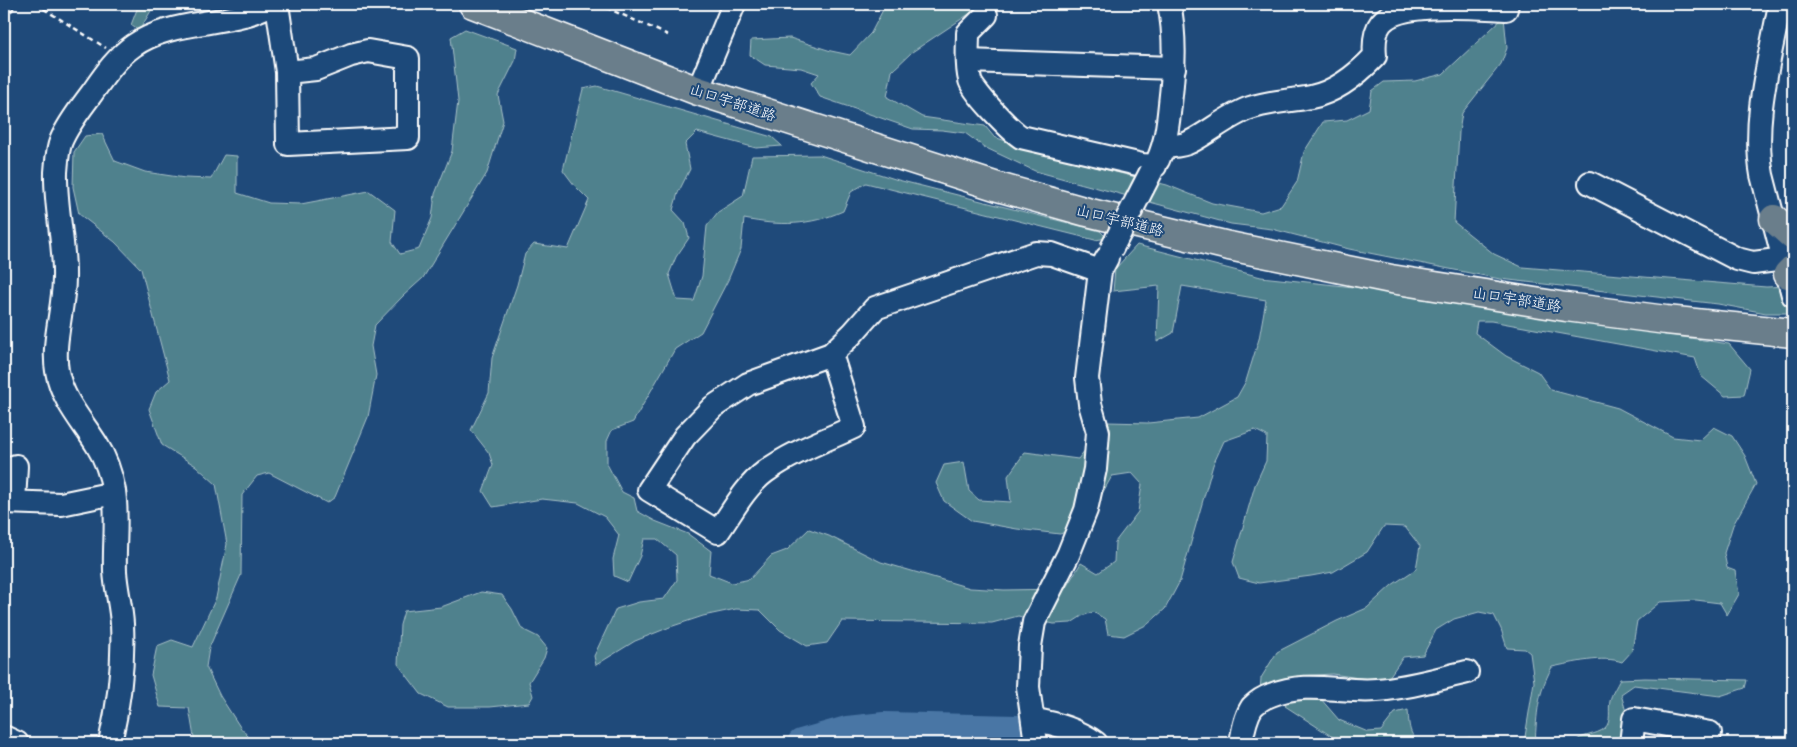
<svg xmlns="http://www.w3.org/2000/svg" width="1797" height="747" viewBox="0 0 1797 747" font-family="'Patrick Hand','Klee One',sans-serif">
  <rect width="100%" height="100%" fill="#1f4a7a"/>
  <filter id="ink" filterUnits="userSpaceOnUse"><feTurbulence type="fractalNoise" baseFrequency=".02" numOctaves="2"/><feDisplacementMap in="SourceGraphic" scale="10" xChannelSelector="R" yChannelSelector="G"/><feConvolveMatrix kernelMatrix="1 2 1 2 8 2 1 2 1" color-interpolation-filters="sRGB"/></filter>
  <g filter="url(#ink)">
    <g fill="#4f818d" stroke="#a7c0c6">
      <polygon points="139,4 155,4 139,31 131,25"/>
      <polygon points="886,4 984,4 912,52 892,71 887,97 922,117 985,126 994,137 1044,154 1167,185 1212,203 1261,212 1281,206 1297,182 1304,152 1323,122 1347,120 1369,109 1372,91 1384,82 1415,81 1443,74 1504,17 1507,48 1501,64 1462,113 1459,132 1454,222 1494,254 1522,267 1766,287 1793,286 1793,313 1766,313 1718,304 1500,279 1349,249 1272,229 1231,224 1035,171 984,147 965,133 942,130 913,129 820,97 811,83 819,74 801,68 765,65 750,55 751,40 790,38 831,51 850,55 871,33"/>
      <polygon points="465,29 517,48 515,61 498,95 503,121 487,173 423,278 403,296 375,325 371,346 376,375 368,417 335,497 327,503 269,473 257,476 242,495 241,575 209,648 206,667 220,696 240,727 254,743 195,743 189,708 160,707 151,675 157,646 172,640 193,647 216,598 227,544 216,484 196,466 162,445 149,409 156,392 170,380 141,269 115,242 79,214 73,187 74,152 85,136 102,134 115,161 145,172 185,178 211,179 224,155 237,156 237,193 269,203 301,204 369,191 395,210 392,242 400,254 419,249 432,218 435,194 452,151 458,101 451,37"/>
      <path d="M597 86 772 137 782 146 756 148 697 132 685 144 690 169 678 193 673 210 685 223 689 238 676 257 669 274 677 300 694 301 702 276 707 226 718 212 743 196 752 156 820 155 898 180 1100 231 1107 238 1095 240 866 183 851 192 843 211C809 226 780 226 744 219L741 249 728 280 701 332 675 349 633 422 612 430 607 441V464L622 492 634 498 637 511 655 521 688 534 711 551 709 574 732 583 750 579 771 556 787 550 809 529 829 536 881 562 970 588 1004 590 1065 589 1081 563 1098 573 1114 562 1115 542 1138 512 1142 484 1132 473 1112 476 1085 524 1060 534 1017 529 972 521 944 501 936 483 944 465 964 462 969 491 979 500 1011 502 1008 476 1025 452 1078 459 1107 422 1148 423 1198 418 1237 397 1246 381 1259 339 1266 300 1182 286 1173 333 1157 342 1159 286 1113 291 1115 269 1137 245 1261 277 1372 289 1428 300 1460 303 1729 344 1750 369 1744 395 1725 396 1701 376 1695 358 1491 321H1477L1475 333 1506 356 1538 372 1551 390 1618 408 1673 437 1700 440 1714 427 1732 436 1745 456 1756 484 1733 525 1724 553 1727 568 1735 571 1739 594 1727 615 1720 603 1696 600 1660 602 1637 621 1632 651 1622 662C1603 655 1572 663 1552 667 1537 695 1537 713 1535 743H1524L1534 682 1530 653 1525 649 1507 648 1501 629 1494 615 1479 612 1454 619 1436 630 1423 655 1403 657 1389 677 1366 679 1332 674 1297 676 1260 692 1261 678 1277 652 1337 621 1367 608 1392 585 1416 569 1420 546 1405 527 1384 526 1367 552 1333 572 1311 576 1259 583 1239 578 1233 562 1255 485 1266 461 1267 436 1255 430 1224 441 1213 465 1180 581 1165 609 1148 624 1124 636 1108 634 1105 619 1093 612 1082 616 1071 623 1054 624 1018 616 992 623 842 621 827 643 807 646 780 630 760 610 736 609 703 616 670 627 635 641 596 665 594 656 616 609 639 602 664 599 677 580 676 555 657 539H644L640 556 628 582 614 576 613 559 619 535 605 517 578 503 542 499 493 507 483 491 493 465 489 453 471 430 489 393 492 358 517 285 525 254 534 244 568 249 589 200 575 186 563 170 583 89Z"/>
      <polygon points="481,592 502,595 512,609 522,629 538,637 547,648 544,658 529,682 533,696 529,703 490,707 448,707 421,694 398,664 400,625 404,611 441,607"/>
      <path d="M1645 678 1747 680 1745 688 1720 696 1634 685 1621 694 1626 712 1621 743H1574C1581 734 1596 736 1605 728 1612 721 1608 710 1610 701 1611 694 1617 686 1620 679Z"/>
      <path d="M1299 694 1320 698 1339 720 1368 732 1381 731 1395 713 1408 710C1409 723 1408 739 1424 743H1342L1285 706Z"/>
      <polygon points="1470,737 1475,743 1447,743"/>
    </g>
    <g fill="none" stroke-linecap="round" stroke-linejoin="round">
      <polyline stroke="#4a76a5" stroke-width="28" points="801,743 847,730 884,726 1018,729 1046,734 1074,743"/>
      <defs>
        <g id="minor">
          <polyline points="277,4 287,72 288,144 408,138 408,58 368,51 351,55 316,69 287,72"/>
          <path d="M1780 4C1770 59 1752 119 1762 175L1793 295"/>
          <path d="M986 15 968 33C968 48 966 65 970 80 972 91 1011 131 1021 137L1142 165 1155 166"/>
          <polyline points="968,61 1174,68"/>
          <polyline points="698,91 734,4"/>
          <path d="M1164 147C1173 146 1183 146 1190 142 1210 132 1229 115 1250 108 1270 101 1291 101 1311 97 1336 92 1358 74 1375 56 1374 45 1374 32 1381 23 1399 0 1479 8 1506 9L1507 4"/>
          <path d="M1158 160C1166 142 1168 124 1170 104 1174 70 1176 37 1169 4"/>
          <polyline points="1590,183 1737,259 1753,263 1785,259"/>
          <path d="M831 354 854 427C824 441 792 452 765 472 745 487 732 512 718 532L649 490 685 436 713 407 748 384 831 354 852 334 875 308 1036 253 1052 254 1100 271"/>
          <polyline points="4,502 61,504 114,493"/>
          <polyline points="14,502 16,466"/>
          <path d="M1033 720C1055 723 1079 731 1096 743"/>
          <polyline points="4,737 17,743"/>
          <path d="M110 743C119 704 124 665 122 624 121 606 116 589 115 571 114 544 118 518 114 491 111 475 106 459 97 445 83 422 62 400 57 371 52 342 64 309 64 278 65 243 55 208 56 172 57 162 57 151 61 141 68 124 81 108 92 93 104 76 116 58 133 46 164 24 207 25 244 15 253 13 263 8 273 4"/>
          <polyline points="1036,743 1028,687 1030,646 1034,622 1068,555 1086,510 1095,469 1098,432 1090,404 1087,378 1100,271 1107,258"/>
          <path d="M1241 743C1243 731 1245 718 1252 707 1257 702 1265 697 1271 695 1308 680 1340 693 1377 690 1407 688 1437 679 1467 672"/>
          <polyline points="1631,743 1634,719 1710,733 1708,743"/>
        </g>
        <g id="major">
          <polyline points="473,4 698,91 998,187 1087,212 1229,246 1391,279 1566,307 1666,320 1793,333"/>
          <polyline points="1774,219 1793,236"/>
          <polyline points="1788,274 1793,269"/>
        </g>
      </defs>
      <use href="#minor" stroke="#fff" stroke-width="26"/>
      <use href="#major" stroke="#fff" stroke-width="31"/>
      <g stroke="#fff" stroke-width="2.5" stroke-dasharray="5 4" stroke-linecap="butt">
        <polyline points="36,4 106,48"/>
        <polyline points="598,4 668,35"/>
        <polyline points="4,18 18,4"/>
      </g>
      <use href="#minor" stroke="#1f4a7a" stroke-width="22"/>
      <use href="#major" stroke="#6b7e8b" stroke-width="28"/>
      <defs>
        <polyline id="minor-bridge" points="1111,250 1151,172"/>
      </defs>
      <use href="#minor-bridge" stroke="#fff" stroke-width="26" stroke-linecap="butt"/>
      <use href="#minor-bridge" stroke="#1f4a7a" stroke-width="22"/>
    </g>
  </g>
  <g text-anchor="middle" dominant-baseline="central" stroke-width="4" stroke-linejoin="round" paint-order="stroke">
    <g font-size="15" fill="#fff" stroke="#1f4a7a">
      <text transform="translate(733 102) rotate(18)">山口宇部道路</text>
      <text transform="translate(1120 220) rotate(14)">山口宇部道路</text>
      <text transform="translate(1517 299) rotate(9)">山口宇部道路</text>
    </g>
  </g>
  <rect width="1797" height="747" fill="none" stroke="#1f4a7a" stroke-width="20"/>
  <rect x="10" y="10" width="1777" height="727" fill="none" stroke="#fff" stroke-width="2" filter="url(#ink)"/>
</svg>
